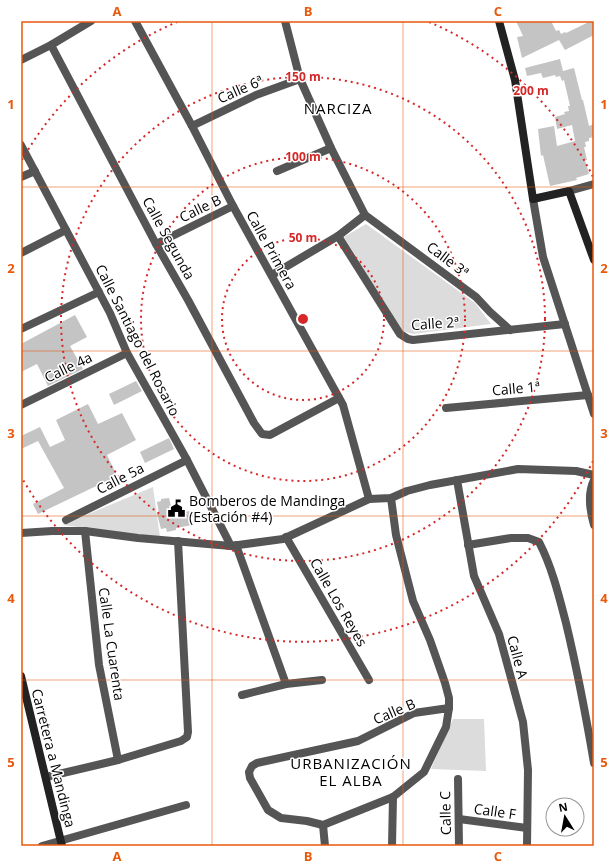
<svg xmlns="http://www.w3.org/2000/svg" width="615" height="867" viewBox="0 0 615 867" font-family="'Open Sans',sans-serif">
  <rect width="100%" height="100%" fill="#fff"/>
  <g fill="#dcdcdc">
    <polygon points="366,224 475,303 491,324 413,334 402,331 344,237"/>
    <polygon points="153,487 160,537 62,525"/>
    <polygon points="453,719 484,719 486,771 431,769"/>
  </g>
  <g fill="#c4c4c4">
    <polygon points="516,21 551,21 556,31 559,30 561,34 565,32 566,33 591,21 594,21 594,35 565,50 559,40 522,58 517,37 523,36"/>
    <polygon points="560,59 563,71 574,68 582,100 583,100 589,126 594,124 594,137 589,138 589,141 585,142 586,147 584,147 587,160 585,160 589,174 576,178 577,180 550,186 543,155 541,156 538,129 554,126 557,146 575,141 572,125 557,129 555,117 565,114 564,112 569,111 568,106 570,106 564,80 562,81 560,76 556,77 555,75 543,78 541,73 527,76 525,68"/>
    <polygon points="75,315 87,337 70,346 83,369 48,386 37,364 21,372 21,344"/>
    <polygon points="136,381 142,391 114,405 109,394"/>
    <polygon points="88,404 98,424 122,413 136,440 107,455 117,476 38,514 33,504 64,488 38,441 21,449 21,436 40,427 50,447 65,440 56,420"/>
    <polygon points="169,438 174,449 145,463 140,452"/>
    <polygon points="169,498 173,514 189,511 192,525 176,528 176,530 167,532 166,528 161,529 157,514 159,513 157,502 161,501 161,499"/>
  </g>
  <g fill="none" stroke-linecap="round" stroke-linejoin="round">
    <g stroke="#555" stroke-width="8">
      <polyline points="135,21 192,126 233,206 343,405 369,499"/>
      <polyline points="285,21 300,79 331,148 365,215 476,297 490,312 510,330"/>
      <polyline points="51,45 156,244 188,300 254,423 262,434 270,435 339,398"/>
      <polyline points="21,60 51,45 91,21"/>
      <polyline points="192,126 256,95 300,79"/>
      <polyline points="21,145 110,313 127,353 187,460 231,546"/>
      <polyline points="277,171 331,148"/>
      <polyline points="21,177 35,171"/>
      <polyline points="569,191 594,184"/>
      <polyline points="533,199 543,257 594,414"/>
      <polyline points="338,236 400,334 408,339 413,340 565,324"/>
      <polyline points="156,244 233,206"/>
      <polyline points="21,253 66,230"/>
      <polyline points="272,275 338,236 365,215"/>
      <polyline points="21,329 99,292"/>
      <polyline points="21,405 127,353"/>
      <polyline points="446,408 588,395"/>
      <polyline points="457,480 474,576 499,634 523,722 528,770 527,846"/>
      <path d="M594 480C587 494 590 511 594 525"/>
      <polyline points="391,498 396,535 413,601 430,640 445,683 449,698 449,708"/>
      <polyline points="66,520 187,460"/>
      <polyline points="85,531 99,665 118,760"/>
      <polyline points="21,533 52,531 85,531 138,538 231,546 283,539 369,499 391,498 407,491 430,485 518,469 576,471 594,475"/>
      <polyline points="286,537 369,680"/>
      <polyline points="236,545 286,684"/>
      <path d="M468 545 511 538H528L539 542C552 567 559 596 566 623 577 669 586 716 594 763"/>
      <polyline points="242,695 286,684 322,680"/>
      <polygon points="449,708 446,727 424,772 393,797 323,825 307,821 281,818 268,810 250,778 249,772 252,766 257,763 358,741 414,713"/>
      <polyline points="46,777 118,760 181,741 187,737 188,732 178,541"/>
      <polyline points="458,779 459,846"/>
      <polyline points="459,819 527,828"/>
      <polyline points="323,825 325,846"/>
      <polyline points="42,846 186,805"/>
      <polyline points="392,846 393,797"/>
    </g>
    <g stroke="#222" stroke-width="8">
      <polyline points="499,21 515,80 533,199 569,191 594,260"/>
      <polyline points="21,676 62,846"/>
    </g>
  </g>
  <path fill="none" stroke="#e8590c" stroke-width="1" stroke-opacity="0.55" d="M212 21V846M403 21V846M21 187H594M21 351H594M21 516H594M21 680H594"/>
  <g fill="none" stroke="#d62828" stroke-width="2" stroke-dasharray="2 4">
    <circle cx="303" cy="319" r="81"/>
    <circle cx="303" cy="319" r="162"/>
    <circle cx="303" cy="319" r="242"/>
    <path d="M593 461A323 323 0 0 1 22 478M22 160A323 323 0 0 1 177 22M429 22A323 323 0 0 1 593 177"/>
  </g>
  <defs>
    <symbol id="civic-bare" viewBox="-9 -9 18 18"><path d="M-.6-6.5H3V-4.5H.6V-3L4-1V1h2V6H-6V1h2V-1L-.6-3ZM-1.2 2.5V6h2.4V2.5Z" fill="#000" stroke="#fff" stroke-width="2.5" paint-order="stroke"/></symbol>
  </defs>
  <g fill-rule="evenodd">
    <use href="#civic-bare" x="164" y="496" width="25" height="25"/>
  </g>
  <g text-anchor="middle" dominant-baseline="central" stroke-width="3" stroke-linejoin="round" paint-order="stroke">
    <g font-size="14" fill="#000" stroke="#fff">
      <text transform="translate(240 89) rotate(-24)">Calle 6ª</text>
      <text transform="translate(200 208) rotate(-26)">Calle B</text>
      <text transform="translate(169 238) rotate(61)">Calle Segunda</text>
      <text transform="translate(272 250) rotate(61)">Calle Primera</text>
      <text transform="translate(448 259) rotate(37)">Calle 3ª</text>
      <text transform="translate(435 323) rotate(-4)">Calle 2ª</text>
      <text transform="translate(138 340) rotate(63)">Calle Santiago del Rosario</text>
      <text transform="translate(68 367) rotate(-26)">Calle 4a</text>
      <text transform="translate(516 388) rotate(-5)">Calle 1ª</text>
      <text transform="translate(120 478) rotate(-27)">Calle 5a</text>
      <text transform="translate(339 602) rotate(60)">Calle Los Reyes</text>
      <text transform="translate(112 644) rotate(82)">Calle La Cuarenta</text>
      <text transform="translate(518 657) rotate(75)">Calle A</text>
      <text transform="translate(394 711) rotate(-23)">Calle B</text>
      <text transform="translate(54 758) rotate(76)">Carretera a Mandinga</text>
      <text transform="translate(495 811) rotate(8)">Calle F</text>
      <text transform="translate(445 813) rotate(-91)">Calle C</text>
    </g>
    <g font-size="14" fill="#000" stroke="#fff" text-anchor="start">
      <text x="189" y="500">Bomberos de Mandinga<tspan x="189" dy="16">(Estación #4)</tspan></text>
    </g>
    <g font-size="15" letter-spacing="1" fill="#000" stroke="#fff">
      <text x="338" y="108">NARCIZA</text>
      <text x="351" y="763">URBANIZACIÓN<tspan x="351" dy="17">EL ALBA</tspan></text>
    </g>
  </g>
  <circle cx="303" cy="319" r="6" fill="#d62828" stroke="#fff" stroke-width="2"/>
  <g font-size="12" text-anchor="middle" font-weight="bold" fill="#d62828" stroke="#fff" stroke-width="3" stroke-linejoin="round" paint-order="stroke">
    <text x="303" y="81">150 m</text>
    <text x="531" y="95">200 m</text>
    <text x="303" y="161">100 m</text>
    <text x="303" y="242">50 m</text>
  </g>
  <rect width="615" height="867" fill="none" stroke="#ffffff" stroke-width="44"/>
  <g transform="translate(565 817) rotate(349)"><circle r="19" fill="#ffffff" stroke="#999999"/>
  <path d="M0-3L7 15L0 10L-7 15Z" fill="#000000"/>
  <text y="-6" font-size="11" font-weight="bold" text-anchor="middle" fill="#000000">N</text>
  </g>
  <rect x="22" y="22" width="571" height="823" fill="none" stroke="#e8590c" stroke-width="1.5"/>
  <g font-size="13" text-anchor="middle" font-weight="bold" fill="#e8590c">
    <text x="117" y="16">A</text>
    <text x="308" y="16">B</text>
    <text x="498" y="16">C</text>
    <text x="11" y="109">1</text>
    <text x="604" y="109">1</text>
    <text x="11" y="273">2</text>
    <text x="604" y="273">2</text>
    <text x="11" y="438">3</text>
    <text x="604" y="438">3</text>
    <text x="11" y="603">4</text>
    <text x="604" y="603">4</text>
    <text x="11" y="767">5</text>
    <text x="604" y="767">5</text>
    <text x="117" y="861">A</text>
    <text x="308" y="861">B</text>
    <text x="498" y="861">C</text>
  </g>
</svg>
